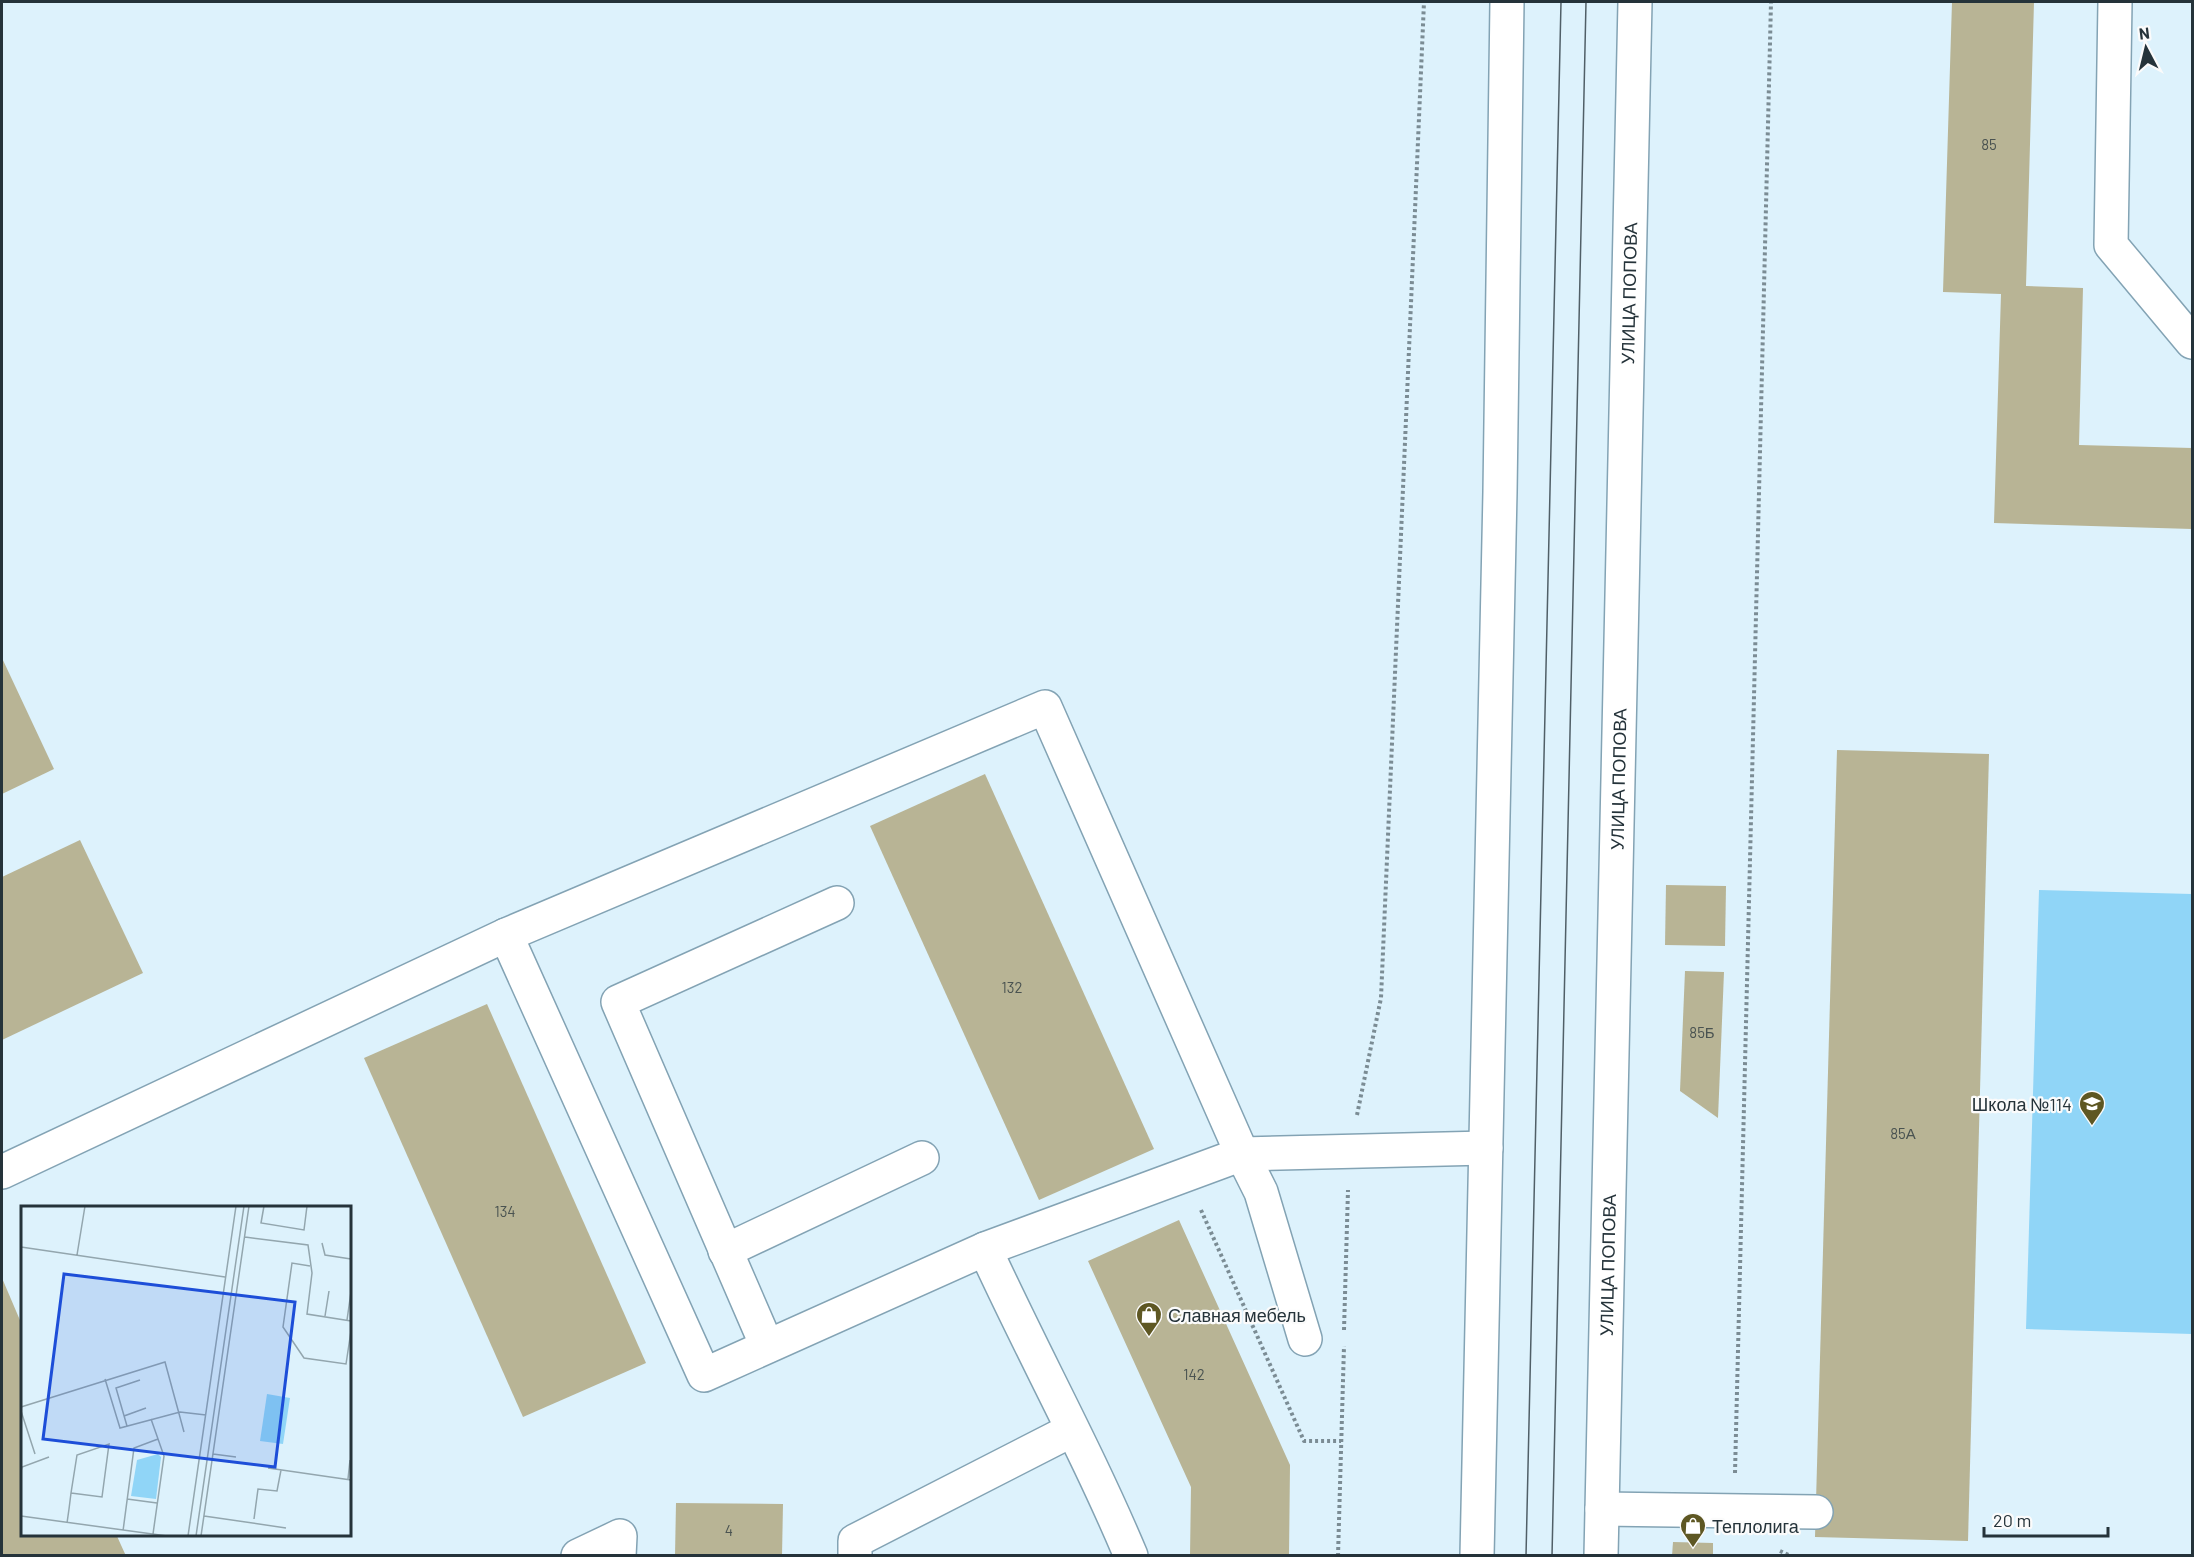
<svg xmlns="http://www.w3.org/2000/svg" width="2194" height="1557" viewBox="0 0 2194 1557" font-family="Barlow,sans-serif">
  <rect width="100%" height="100%" fill="#ddf2fc"/>
  <polygon fill="#90d5f7" points="2039,890 2192,894 2192,1334 2026,1329"/>
  <g fill="#b8b495">
    <polygon points="1952,2 2034,2 2026,286 2083,288 2079,445 2192,448 2192,529 1994,523 2001,294 1943,292"/>
    <polygon points="2,658 54,769 2,794"/>
    <polygon points="1837,750 1989,754 1968,1541 1815,1537"/>
    <polygon points="985,774 1154,1149 1039,1200 870,826"/>
    <polygon points="80,840 143,973 2,1040 2,877"/>
    <polygon points="1666,885 1726,886 1725,946 1665,945"/>
    <polygon points="1685,971 1724,972 1718,1118 1680,1091"/>
    <polygon points="487,1004 646,1363 523,1417 364,1058"/>
    <polygon points="1179,1220 1290,1465 1289,1556 1190,1556 1191,1487 1088,1261"/>
    <polygon points="2,1278 22,1325 22,1534 116,1534 126,1556 2,1556"/>
    <polygon points="676,1503 783,1504 782,1556 675,1556"/>
    <polygon points="1673,1542 1713,1543 1713,1556 1672,1556"/>
  </g>
  <g fill="none" stroke-linecap="round" stroke-linejoin="round">
    <defs>
      <g id="minor">
        <polyline points="2115,2 2111,245 2192,342"/>
        <polyline points="506,935 704,1375 985,1249 1242,1154 1486,1148"/>
        <polyline points="2,1172 506,935 1045,707 1242,1154 1261,1192 1305,1339"/>
        <path d="M985 1249C1032 1352 1087 1451 1131 1556"/>
        <polyline points="725,1251 922,1158"/>
        <polyline points="767,1346 618,1002 837,903"/>
        <polyline points="1602,1509 1816,1512"/>
        <polyline points="578,1556 620,1536 619,1556"/>
        <polyline points="855,1556 855,1541 1072,1430"/>
      </g>
      <g id="major">
        <polyline points="1477,1556 1500,492 1507,2"/>
        <path id="s1" d="M1601 1556 1635 2"/>
      </g>
    </defs>
    <use href="#minor" stroke="#83a3b4" stroke-width="36"/>
    <use href="#major" stroke="#83a3b4" stroke-width="36"/>
    <g stroke="#7b8c94" stroke-width="4" stroke-dasharray="3 3" stroke-linecap="butt">
      <polyline points="1357,1115 1381,998 1424,2"/>
      <polyline points="1201,1210 1304,1441 1341,1441"/>
      <polyline points="1344,1330 1348,1190"/>
      <polyline points="1735,1473 1771,2"/>
      <polyline points="1780,1551 1791,1556"/>
      <polyline points="1338,1556 1344,1346"/>
    </g>
    <use href="#minor" stroke="#fff" stroke-width="33"/>
    <use href="#major" stroke="#fff" stroke-width="33"/>
    <g stroke="#505f67" stroke-width="1.5">
      <polyline points="1526,1556 1561,2"/>
      <polyline points="1552,1556 1586,2"/>
    </g>
  </g>
  <defs>
    <symbol id="school-pin" viewBox="-11 -11 22 30"><path d="M0 17L-7.5 6A9.5 9.5 0 1 1 7.5 6Z" fill="#5e5723" stroke="#fbfbfb"/><path d="M0-5L7-2L0 1L-7-2ZM-4 1L0 2.5L4 1V4Q0 6-4 4Z" fill="#fff"/></symbol>
    <symbol id="shop-pin" viewBox="-11 -11 22 30"><path d="M0 17L-7.5 6A9.5 9.5 0 1 1 7.5 6Z" fill="#5e5723" stroke="#fbfbfb"/><path d="M-5-2.5h2.3a2.7 3.5 0 0 1 5.4 0H5L5.5 6h-11ZM-1.5-2.5h3a1.5 2.3 0 0 0-3 0Z" fill="#fff"/></symbol>
  </defs>
  <g fill-rule="evenodd">
    <use href="#school-pin" x="2077" y="1089" width="30" height="40"/>
    <use href="#shop-pin" x="1134" y="1300" width="30" height="40"/>
    <use href="#shop-pin" x="1678" y="1511" width="30" height="40"/>
  </g>
  <g text-anchor="middle" dominant-baseline="central" stroke-width="4.5" stroke-linejoin="round" paint-order="stroke">
    <g font-size="15" fill="#4a5351">
      <text x="1989" y="144">85</text>
      <text x="1012" y="987">132</text>
      <text x="1702" y="1032">85Б</text>
      <text x="1903" y="1133">85А</text>
      <text x="505" y="1211">134</text>
      <text x="1194" y="1374">142</text>
      <text x="729" y="1530">4</text>
    </g>
    <g font-size="18" fill="#25333a" stroke="#fbfbfb">
      <text stroke="none"><textPath href="#s1" startOffset="1263">УЛИЦА ПОПОВА</textPath></text>
      <text stroke="none"><textPath href="#s1" startOffset="777">УЛИЦА ПОПОВА</textPath></text>
      <text stroke="none"><textPath href="#s1" startOffset="291">УЛИЦА ПОПОВА</textPath></text>
    </g>
    <g font-size="18" fill="#25333a" stroke="#fbfbfb" text-anchor="start">
      <text x="2072" y="1104" text-anchor="end">Школа №114</text>
      <text x="1168" y="1315">Славная мебель</text>
      <text x="1712" y="1526">Теплолига</text>
    </g>
  </g>
  <g transform="translate(21 1206)">
    <rect width="330" height="330" fill="#ddf2fc"/>
    <path d="M137 248 140 251 135 293 110 290 116 254Z" fill="#90d5f7"/>
    <path d="M246 188 269 192 262 238 239 235Z" fill="#90d5f7"/>
    <path fill="none" stroke="#93a6ae" stroke-width="1.5" d="M243 0 240 17 283 24 286 0M224 31 287 39 291 67 286 108 330 115M301 37 304 49 330 53M0 41 204 71M56 49 64 0M289 60 271 57 262 121 283 152 325 158 330 125M304 110 308 85M326 114 330 86M84 173 99 222 159 206 185 209M0 201 144 156 163 226M0 205 14 248M103 210 125 202M130 213 143 250 132 328M106 220 95 182 119 174M192 248 215 251M247 262 330 274M0 265 1 261 28 251M327 273 329 254M106 293 136 297M0 310 146 330M183 310 265 322M233 313 237 283 256 285 260 264M46 317 48 303 50 287 56 249 88 238 81 291 50 287M102 325 113 242 137 233M167 330 215 0M175 330 223 0M180 330 228 0"/>
    <path fill="#1d4ed8" fill-opacity="0.15" stroke="#1d4ed8" stroke-width="3" d="M43 68 274 96 254 261 22 233Z"/>
    <rect width="330" height="330" fill="none" stroke="#25333a" stroke-width="3"/>
  </g>
  <rect width="2194" height="1557" fill="none" stroke="#25333a" stroke-width="6"/>
  <g transform="translate(2146 48) rotate(353)" stroke="#fbfbfb" stroke-width="4.5" paint-order="stroke">
  <path d="M0-4.5L10 22L0 15L-10 22Z" fill="#25333a"/>
  <text y="-9" font-size="16" font-weight="bold" text-anchor="middle" fill="#25333a">N</text>
  </g>
  <path d="M1984 1527v9h124v-9" fill="none" stroke="#25333a" stroke-width="3"/>
  <text x="1993" y="1527" font-size="18" fill="#25333a" stroke="#fbfbfb" stroke-width="4.5" paint-order="stroke">20 m</text>
</svg>
